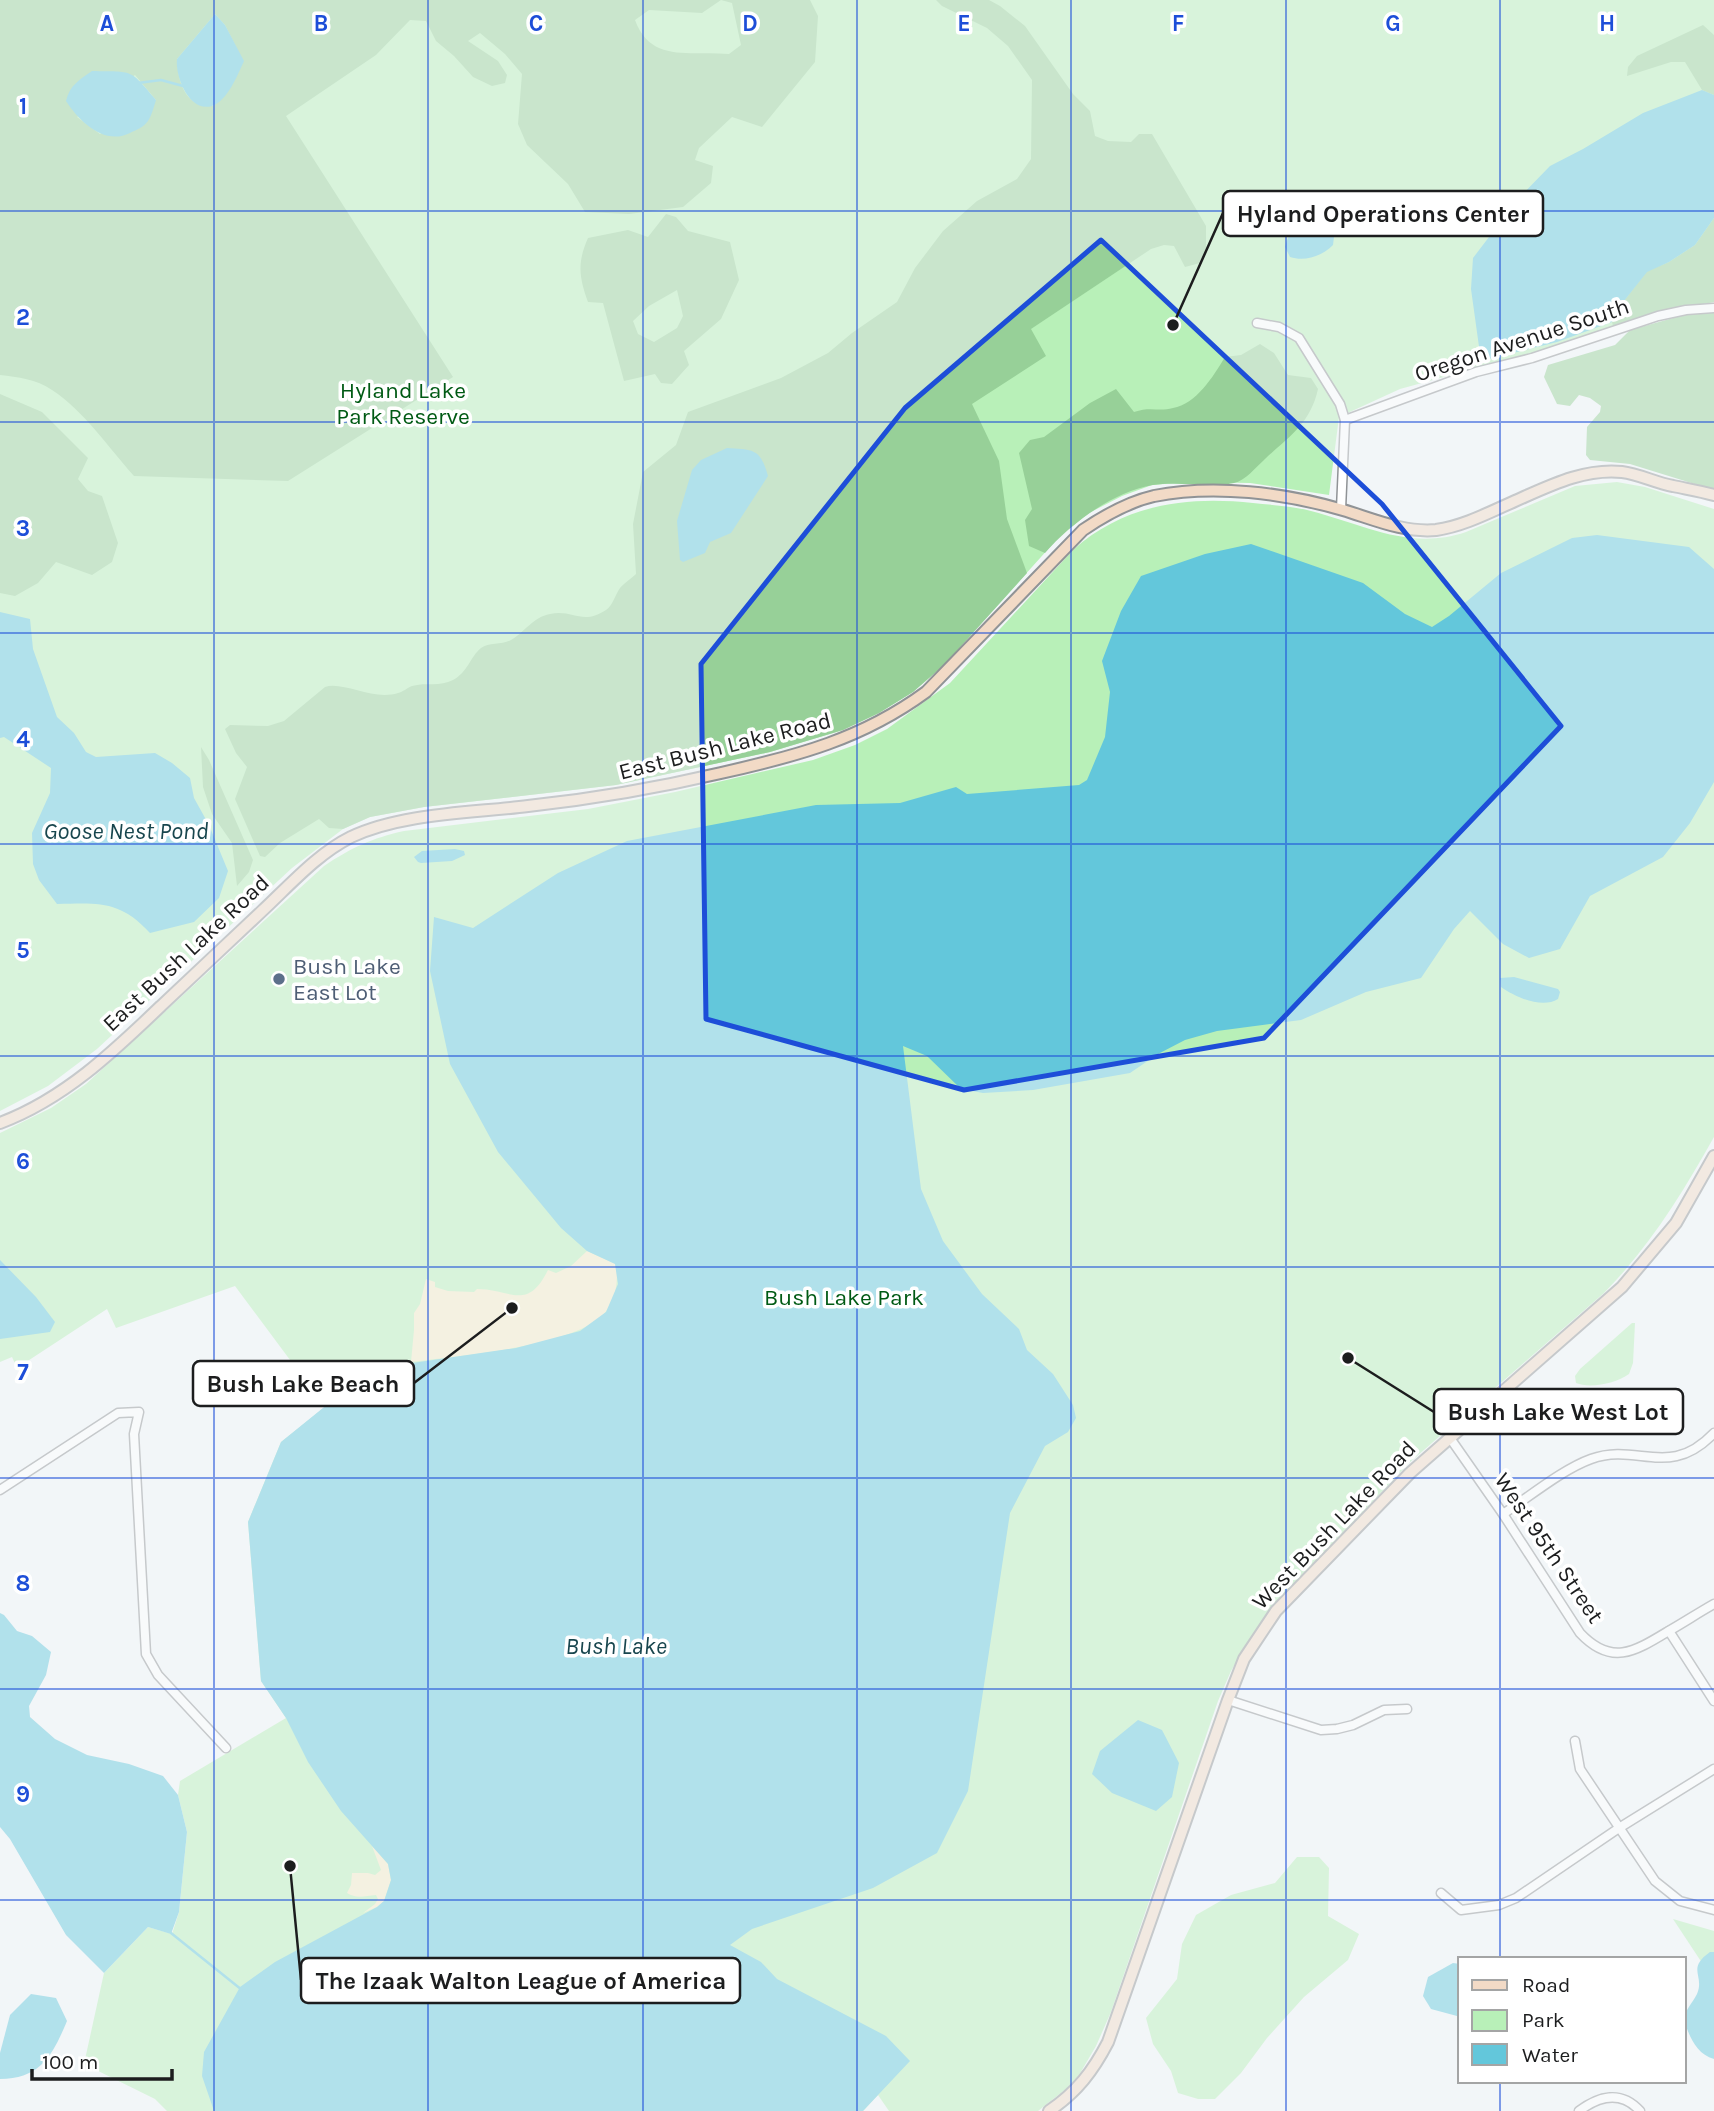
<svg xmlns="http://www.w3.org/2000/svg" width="1714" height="2111" viewBox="0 0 1714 2111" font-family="Karla,sans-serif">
  <rect width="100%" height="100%" fill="#f2f5f8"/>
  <g fill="#b8f0b8">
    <polygon points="0,0 1714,0 1714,302 1650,314 1553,347 1400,389 1339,417 1329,495 1250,483 1189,482 1152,485 1122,496 1089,513 1059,537 944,665 913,692 879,713 843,730 770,752 616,785 424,807 370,817 343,829 292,868 97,1049 48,1086 0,1111"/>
    <path d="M1617 482 1645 487 1714 509V1137C1682 1194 1650 1246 1604 1293L1409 1463 1273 1607 1249 1640 1231 1671 1218 1701 1111 2012 1096 2046 1079 2075 1066 2089 1038 2111H889L878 2095 863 2111H167L155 2099 84 2064 104 1973 148 1927 172 1934 179 1912 187 1832 178 1795 180 1781 286 1718 261 1681 248 1522 281 1442 325 1407 235 1286 116 1328 107 1309 17 1368 12 1357 0 1362V1133L51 1108 86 1084 324 866C351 848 372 838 404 831L588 809 675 792 813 760 855 745 887 729 950 683 1073 550C1124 504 1187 496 1253 503 1272 505 1292 506 1311 511 1365 525 1410 551 1466 532L1575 486Z"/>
    <path d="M1632 1323H1635L1633 1363 1629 1374C1617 1383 1590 1389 1576 1383L1575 1376 1580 1369Z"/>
    <polygon points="1297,1857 1319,1857 1329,1868 1328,1916 1359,1934 1348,1960 1304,1997 1267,2038 1241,2073 1215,2099 1198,2099 1178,2093 1171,2071 1153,2044 1146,2018 1177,1979 1182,1944 1196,1915 1231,1895 1275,1883"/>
    <polygon points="1673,1919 1714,1931 1714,1981"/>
  </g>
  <g fill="#97d098" fill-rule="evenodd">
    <path d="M0 0H810L818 16 815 62 762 127 732 117 699 148 695 160 713 166 711 183 683 207 629 214 585 212 568 184 527 145 518 124 522 74 505 54 480 33 468 41 498 61 507 75 505 83 492 86 473 77 454 56 436 41 426 21 410 20 376 55 286 116 453 377 288 481 134 476C108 447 84 411 52 390 36 379 18 377 0 375ZM721 0 732 3 741 45 729 54C691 50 651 64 635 20L649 10 702 13ZM215 14 225 25 243 61 213 106C185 108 178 82 177 59ZM135 75 156 100 100 134 77 117Z"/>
    <path d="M936 0H989L1000 6 1025 26 1073 94 1090 111 1095 136 1108 141 1131 142 1139 134H1152L1206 226V248L1200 263 1185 267 1174 246 1164 245 1151 249 1031 329 1046 356 972 404 999 461 1007 519 1027 573 944 665 913 692 879 713 843 730 770 752 616 785 424 807 370 817 343 829 329 828 319 819 280 843 265 857 260 856 235 799 247 767 236 753 225 729 230 725 268 726 284 721 325 687C343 681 373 701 398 693 403 692 407 688 412 686 426 682 440 687 453 680 468 672 470 657 481 648 489 642 502 645 511 640 525 632 533 617 550 614 573 609 582 626 606 610 613 605 615 595 620 588 624 583 631 579 636 574L633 524 643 472 676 445 688 412 781 378 828 353 852 333 897 302 915 268 943 231 977 201 1017 179 1031 159 1032 80 1008 46 987 28 942 6Z"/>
    <polygon points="1703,25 1714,35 1714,95 1702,90 1685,62 1671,62 1627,76 1628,67 1637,56"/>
    <path d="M666 214 676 217 688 231 730 242 739 280 721 319 684 351 689 365 672 384 661 383 655 374 624 381 603 303 588 302C579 277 577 263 588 238L628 230 648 237ZM677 290 683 316 677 328 654 342 638 334 633 321 649 306Z"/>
    <polygon points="1714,218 1714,302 1650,314 1613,326 1612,322 1620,306 1647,271 1669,262 1695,245"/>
    <polygon points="1714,312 1714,490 1630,464 1590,460 1586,455 1587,427 1600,412 1601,406 1590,398 1579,395 1570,406 1557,404 1544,377 1548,365 1615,345 1630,330 1684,315"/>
    <path d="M1260 344 1274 353 1288 375 1311 378 1318 389C1310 425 1288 437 1264 460 1256 467 1245 481 1234 483 1208 488 1179 481 1153 485 1114 491 1070 524 1045 553L1029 546 1025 520 1032 509 1019 453 1030 440 1044 437 1090 403 1116 389 1134 412C1151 406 1158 412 1173 408 1196 404 1213 377 1225 357L1241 355Z"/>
    <polygon points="0,394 42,412 88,458 78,479 88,491 102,496 118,543 112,562 92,575 56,562 38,583 15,596 0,593"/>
    <polygon points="201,747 209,760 253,860 249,872 237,886 232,843 212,814 203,787"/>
  </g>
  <g fill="#f5ebc6">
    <path d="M587 1251 616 1264C618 1282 617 1293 607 1310 582 1347 454 1356 411 1362L414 1330V1313L420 1304 426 1279 435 1282V1287L448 1291 474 1292 477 1289C511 1289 527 1312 548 1270L556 1273 571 1266Z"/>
    <path d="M372 1846 388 1864 391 1880 384 1901 377 1907 363 1913 375 1904 378 1899 376 1895C365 1896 356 1899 347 1893L351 1885 352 1873H368L375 1875 381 1870Z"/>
  </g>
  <g fill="#63c7db">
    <path d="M215 14 225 25 244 61C237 76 228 100 212 106 189 113 175 76 177 59Z"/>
    <path d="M92 71C134 72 129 68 156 100 154 106 152 115 148 121 144 127 136 130 130 133 104 146 79 121 66 101 70 85 79 80 92 71Z"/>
    <polygon points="1702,90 1714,95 1714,218 1695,245 1669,262 1647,272 1620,306 1612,322 1557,342 1481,361 1471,289 1473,258 1518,199 1550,166 1583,149 1643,113"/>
    <path d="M1312 219 1324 222 1334 237 1333 245C1322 256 1305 262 1290 257L1285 247C1288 232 1298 225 1312 219Z"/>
    <path d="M727 448C754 450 760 448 768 476L731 533 710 542 705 553 683 562 680 560 677 521 692 470 701 460Z"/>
    <polygon points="1597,535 1689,547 1714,569 1714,782 1690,823 1663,857 1590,896 1560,949 1529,958 1503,944 1470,911 1454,929 1421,978 1366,992 1301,1020 1217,1031 1185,1040 1158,1054 1130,1073 1033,1090 983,1093 961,1089 927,1056 903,1046 921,1189 943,1241 982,1294 1019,1329 1027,1350 1053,1374 1073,1405 1076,1418 1068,1432 1045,1446 1010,1513 968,1791 937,1853 873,1888 752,1929 730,1945 761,1962 777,1979 886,2036 910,2061 863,2111 214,2111 202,2076 204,2052 240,1987 275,1962 377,1907 384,1901 391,1880 388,1864 341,1811 308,1762 286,1718 261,1681 248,1522 281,1442 355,1382 385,1367 516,1348 580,1331 606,1312 618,1284 615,1264 587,1251 561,1228 498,1152 450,1064 430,971 434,917 473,928 558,873 627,841 816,805 900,803 956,787 967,794 1079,785 1087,780 1105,737 1110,692 1102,661 1121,611 1141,576 1205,554 1251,544 1363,583 1405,614 1432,627 1449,616 1501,573 1572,538"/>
    <path d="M0 612 30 619 33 649 57 717 74 733 86 752 96 757 155 753 172 763 190 778 194 798 209 825 228 871 219 898 194 922 150 933C120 900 98 903 57 904L39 880 33 864 32 833 50 793 51 768 4 737 0 738Z"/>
    <polygon points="455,849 464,851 465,855 452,861 421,863 418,862 414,857 422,851"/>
    <path d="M1514 977 1558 989 1560 992 1558 999C1542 1009 1515 997 1501 987L1500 978Z"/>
    <polygon points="0,1260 36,1297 55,1322 50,1332 0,1339"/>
    <polygon points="0,1613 4,1615 17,1631 32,1636 51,1652 46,1675 29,1706 30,1717 55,1739 87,1755 129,1764 163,1776 178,1795 187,1832 179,1912 171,1934 148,1927 104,1973 66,1935 10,1839 0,1827"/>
    <polygon points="1138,1720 1162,1730 1179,1763 1172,1797 1156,1811 1112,1793 1092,1774 1100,1751"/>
    <path d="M1710 1952H1714V2059C1696 2054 1690 2037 1684 2021 1685 2009 1692 2004 1697 1994 1705 1975 1686 1969 1710 1952Z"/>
    <polygon points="1453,1963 1460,1964 1460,2004 1457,2016 1431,2009 1423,1996 1428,1977"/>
    <path d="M31 1994 56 1998 67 2021C53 2054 41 2079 0 2079V2053L10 2015Z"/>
  </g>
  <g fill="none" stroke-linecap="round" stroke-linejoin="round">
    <g stroke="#63c7db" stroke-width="2.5">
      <polyline points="138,83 161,80 183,86"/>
      <polyline points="171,1933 242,1990"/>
    </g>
    <defs>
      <g id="street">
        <polyline points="1257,323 1279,327 1299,338 1340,404 1345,420 1341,509"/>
        <polyline points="1345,420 1476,372 1532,358 1658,316 1686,310 1714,308"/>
        <path d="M1450 1438 1503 1514 1580 1633C1611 1666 1634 1652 1667 1632 1683 1623 1698 1613 1714 1604"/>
        <polyline points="0,1490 118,1413 139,1412 134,1434 146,1654 158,1675 226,1748"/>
        <path d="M1503 1514C1529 1497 1563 1469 1591 1459 1638 1442 1669 1480 1714 1433"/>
        <polyline points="1669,1631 1714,1701"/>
        <polyline points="1228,1700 1321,1730 1337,1729 1353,1725 1384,1710 1407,1709"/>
        <polyline points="1575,1741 1580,1769 1655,1881 1680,1901 1714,1910"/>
        <polyline points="1441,1893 1461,1910 1499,1905 1516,1898 1619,1828 1714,1769"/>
        <path d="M1579 2111C1599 2096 1621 2090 1640 2111"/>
      </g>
      <g id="secondary">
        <path d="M0 1123C64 1099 113 1052 161 1006 195 974 228 943 262 911 290 885 317 854 351 837 402 813 472 813 528 806 593 799 657 788 721 773 797 756 862 739 926 692L1083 530C1105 515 1128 502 1154 496 1214 484 1285 493 1343 510 1373 519 1404 533 1436 530 1464 526 1490 512 1515 501 1549 486 1584 468 1622 472 1639 474 1656 483 1673 486 1687 489 1700 491 1714 495"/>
        <path d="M1049 2111C1077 2092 1093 2071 1108 2042L1228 1700 1244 1659 1276 1611 1410 1473 1622 1287 1676 1223 1714 1156"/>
      </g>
    </defs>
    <use href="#street" stroke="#909396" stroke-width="11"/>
    <use href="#secondary" stroke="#909396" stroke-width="14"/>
    <use href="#street" stroke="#fff" stroke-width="8"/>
    <use href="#secondary" stroke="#f2dac6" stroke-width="10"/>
  </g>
  <path d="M0 0H1714V2111H0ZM1101 240 1382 504 1561 726 1264 1038 964 1090 706 1019 701 664 905 408Z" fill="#f2f5f8" fill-opacity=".55" fill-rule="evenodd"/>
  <path fill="none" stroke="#1d4ed8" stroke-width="5" stroke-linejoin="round" d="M1101 240 1382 504 1561 726 1264 1038 964 1090 706 1019 701 664 905 408Z"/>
  <path fill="none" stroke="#1d4ed8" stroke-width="2" stroke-opacity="0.55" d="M214 0V2111M428 0V2111M643 0V2111M857 0V2111M1071 0V2111M1286 0V2111M1500 0V1959M0 211H1714M0 422H1714M0 633H1714M0 844H1714M0 1056H1714M0 1267H1714M0 1478H1714M0 1689H1714M0 1900H1714M1500 2081V2111"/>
  <circle fill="#5c6f8a" stroke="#fff" stroke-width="2.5" cx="279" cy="979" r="7"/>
  <g text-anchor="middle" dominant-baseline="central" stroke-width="7" stroke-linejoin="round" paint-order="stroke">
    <g font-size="23" fill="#1c1d1e" stroke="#fff">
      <text transform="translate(1522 340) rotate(-18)">Oregon Avenue South</text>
      <text transform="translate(725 746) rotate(-14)">East Bush Lake Road</text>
      <text transform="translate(186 953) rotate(-43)">East Bush Lake Road</text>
      <text transform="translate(1334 1525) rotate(-46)">West Bush Lake Road</text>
      <text transform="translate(1549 1548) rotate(56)">West 95th Street</text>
    </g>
    <g font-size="23" fill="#005a14" stroke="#fff">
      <text x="403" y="390">Hyland Lake<tspan x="403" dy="26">Park Reserve</tspan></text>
      <text x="844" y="1297">Bush Lake Park</text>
    </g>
    <g font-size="23" fill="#4e5e75" stroke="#fff" text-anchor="start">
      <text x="293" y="966">Bush Lake<tspan x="293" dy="26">East Lot</tspan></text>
    </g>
    <g font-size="24" font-style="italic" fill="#18464e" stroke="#fff">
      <text x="126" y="831">Goose Nest Pond</text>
      <text x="616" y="1646">Bush Lake</text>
    </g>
  </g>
  <g font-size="23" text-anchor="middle" font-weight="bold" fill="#1d4ed8" stroke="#fff" stroke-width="7" stroke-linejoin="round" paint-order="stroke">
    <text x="107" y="31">A</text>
    <text x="321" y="31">B</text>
    <text x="536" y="31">C</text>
    <text x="750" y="31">D</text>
    <text x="964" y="31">E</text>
    <text x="1178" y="31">F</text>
    <text x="1393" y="31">G</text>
    <text x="1607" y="31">H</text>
    <text x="23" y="114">1</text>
    <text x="23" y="325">2</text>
    <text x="23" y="536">3</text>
    <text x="23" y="747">4</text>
    <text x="23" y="958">5</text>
    <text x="23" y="1169">6</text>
    <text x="23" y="1380">7</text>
    <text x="23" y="1591">8</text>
    <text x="23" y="1802">9</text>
  </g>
  <path fill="none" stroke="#1c1d1e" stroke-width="2.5" d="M1173 325L1223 213M512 1308L414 1383M1348 1358L1434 1412M290 1866L301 1980"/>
  <g fill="#1c1d1e" stroke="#fff" stroke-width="2.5">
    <circle cx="1173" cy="325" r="7"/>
    <circle cx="512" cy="1308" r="7"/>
    <circle cx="1348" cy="1358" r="7"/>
    <circle cx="290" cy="1866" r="7"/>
  </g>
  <g fill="#fff" stroke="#1c1d1e" stroke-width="2.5">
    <rect x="1223" y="191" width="320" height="45" rx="7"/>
    <rect x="193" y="1361" width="221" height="45" rx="7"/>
    <rect x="1434" y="1389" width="249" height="45" rx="7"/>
    <rect x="301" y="1958" width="439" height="45" rx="7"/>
  </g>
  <g font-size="24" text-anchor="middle" font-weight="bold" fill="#1c1d1e">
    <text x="1383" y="222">Hyland Operations Center</text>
    <text x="303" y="1392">Bush Lake Beach</text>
    <text x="1558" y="1420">Bush Lake West Lot</text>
    <text x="521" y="1989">The Izaak Walton League of America</text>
  </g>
  <rect x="1458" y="1957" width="228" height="126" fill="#ffffff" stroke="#a4a5a5" stroke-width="2"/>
  <rect x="1472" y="1980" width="35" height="10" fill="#f2dac6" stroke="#a4a5a5" stroke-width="2"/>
  <text x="1522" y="1992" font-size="21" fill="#1c1d1e">Road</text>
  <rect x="1472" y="2010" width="35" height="21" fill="#b8f0b8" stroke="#a4a5a5" stroke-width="2"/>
  <text x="1522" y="2027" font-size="21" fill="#1c1d1e">Park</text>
  <rect x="1472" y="2044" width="35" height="21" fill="#63c7db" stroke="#a4a5a5" stroke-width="2"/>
  <text x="1522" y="2062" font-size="21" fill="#1c1d1e">Water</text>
  <path d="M32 2069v10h140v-10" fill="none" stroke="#1c1d1e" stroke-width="3.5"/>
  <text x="42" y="2069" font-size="21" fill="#1c1d1e" stroke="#ffffff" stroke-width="5" paint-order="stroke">100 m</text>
</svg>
